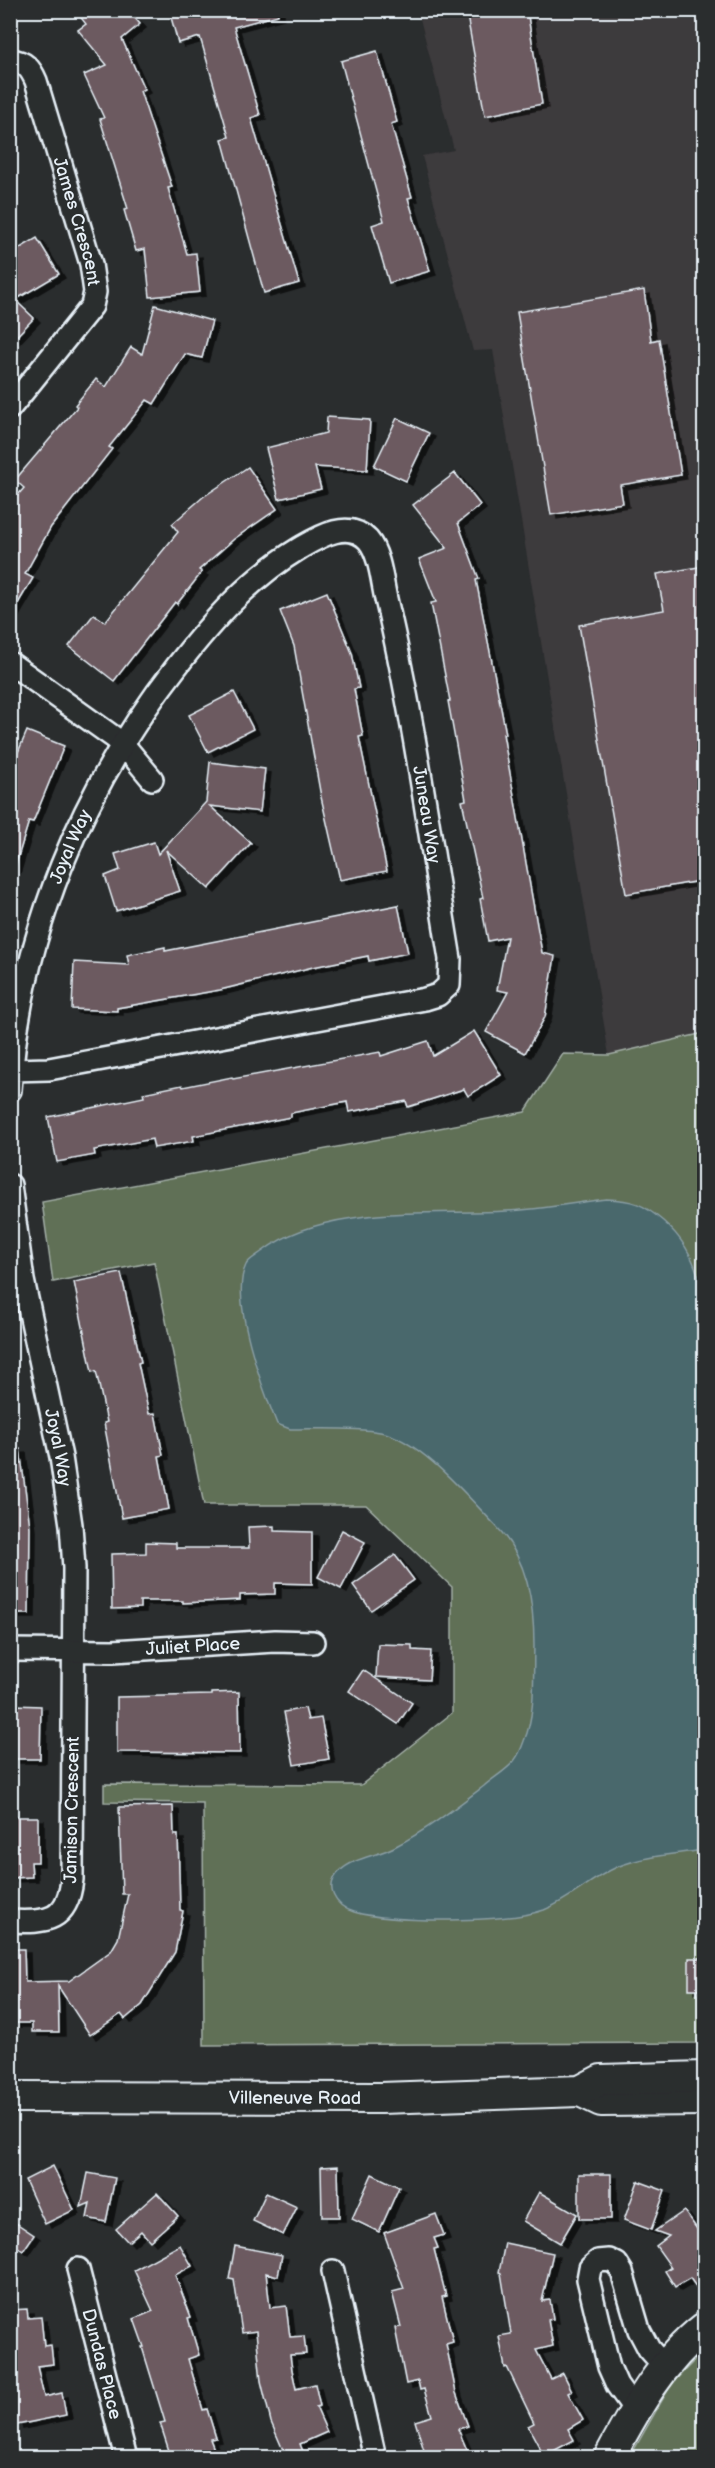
<svg xmlns="http://www.w3.org/2000/svg" width="715" height="2468" viewBox="0 0 715 2468" font-family="'Balsamiq Sans',sans-serif">
  <defs>
    <filter id="shadow"><feDropShadow dx="6" dy="4" stdDeviation="0" flood-color="#0009"/></filter>
  </defs>
  <rect width="100%" height="100%" fill="#2a2d2e"/>
  <filter id="ink" filterUnits="userSpaceOnUse"><feTurbulence type="fractalNoise" baseFrequency=".0167" numOctaves="2"/><feDisplacementMap in="SourceGraphic" scale="12" xChannelSelector="R" yChannelSelector="G"/><feConvolveMatrix kernelMatrix="1 2 1 2 8 2 1 2 1" color-interpolation-filters="sRGB"/></filter>
  <g filter="url(#ink)">
    <polygon fill="#3e3a3d" points="418,11 704,11 704,1033 609,1055 493,350 473,351 422,156 454,150"/>
    <g fill="#606f57" stroke="#a4b0a8" stroke-width="1.5">
      <polygon points="704,1033 704,2043 204,2045 203,1803 104,1802 104,1784 361,1785 452,1713 452,1587 366,1505 204,1505 154,1262 53,1282 42,1202 525,1112 563,1054 609,1055"/>
      <polygon points="704,2351 704,2457 635,2458 631,2455 672,2383"/>
    </g>
    <path fill="#49676c" stroke="#899ea4" stroke-width="1.5" d="M606 1199C633 1200 642 1203 663 1221 714 1265 704 1325 704 1386 704 1419 707 1453 704 1486 701 1526 693 1560 704 1599V1850C676 1854 643 1856 617 1867 590 1879 571 1899 544 1910 508 1923 391 1923 354 1912 335 1906 323 1887 340 1871 354 1857 379 1856 396 1846 428 1829 455 1808 484 1786 493 1778 507 1770 514 1761 518 1756 522 1747 524 1741 536 1714 533 1675 534 1646 534 1603 528 1559 496 1526 469 1498 420 1439 380 1432 351 1427 319 1429 290 1429L277 1424C263 1390 229 1298 246 1265 248 1260 258 1255 263 1251 324 1204 433 1215 506 1211 540 1210 573 1203 606 1199Z"/>
    <g fill="#6c5a61" stroke="#e8f1f8" stroke-width="1.5" filter="url(#shadow)">
      <polygon points="75,10 128,10 140,24 122,39 144,89 140,91 172,187 168,188 187,254 196,253 200,292 150,297 145,249 136,251 124,210 128,209 100,119 104,118 84,75 107,65 78,30 86,24"/>
      <polygon points="169,10 278,10 278,15 234,27 260,115 251,118 299,283 264,293 222,139 229,137 200,37 178,43"/>
      <polygon points="466,10 527,10 542,104 485,116"/>
      <polygon points="377,51 397,122 391,124 412,197 408,198 430,271 389,283 372,225 384,221 341,61"/>
      <polygon points="37,238 59,274 15,300 34,318 10,343 10,254"/>
      <polygon points="644,290 651,341 659,339 681,475 620,485 623,503 551,515 517,312"/>
      <polygon points="155,305 212,321 202,358 185,354 154,404 147,400 109,447 112,449 51,527 25,574 33,578 10,617 10,504 24,488 15,480 77,407 75,405 96,379 106,387 131,347 142,354"/>
      <polygon points="327,417 370,420 367,470 315,467 321,489 279,499 266,448 326,433"/>
      <polygon points="397,418 429,433 406,481 374,466"/>
      <polygon points="248,467 277,509 234,539 199,570 202,572 177,604 175,602 114,681 69,646 94,614 105,622 178,532 172,524 203,497"/>
      <polygon points="455,473 480,505 458,523 479,579 476,580 506,734 503,734 542,953 555,956 545,1017 525,1053 486,1032 508,992 497,990 507,937 488,941 480,899 483,898 462,801 466,800 448,701 450,701 431,603 436,602 419,559 447,548 413,505"/>
      <polygon points="705,566 705,880 626,894 579,625 664,610 657,574"/>
      <polygon points="327,592 352,653 359,688 354,689 363,736 359,737 387,871 340,880 321,797 294,646 280,611"/>
      <polygon points="234,692 253,729 208,752 189,715"/>
      <polygon points="27,731 64,746 33,822 29,821 14,870 10,870 10,771"/>
      <polygon points="210,762 265,769 260,812 210,806 251,843 209,889 166,850 180,891 116,911 105,876 120,870 115,854 154,842 158,854 206,802"/>
      <polygon points="398,905 408,953 369,961 368,956 313,967 220,990 117,1008 117,1011 72,1009 74,962 129,965 127,955 165,947 165,951"/>
      <polygon points="474,1031 501,1075 468,1096 464,1089 408,1107 406,1101 349,1112 347,1102 291,1113 291,1117 193,1136 194,1141 154,1148 152,1139 94,1150 95,1155 57,1162 48,1117 144,1097 143,1093 182,1085 183,1087 232,1077 233,1079 380,1052 381,1056 428,1041 433,1056"/>
      <polygon points="121,1273 141,1362 138,1363 149,1414 155,1413 163,1455 159,1456 169,1509 122,1518 104,1423 107,1422 96,1371 92,1372 74,1282"/>
      <polygon points="20,1449 30,1527 29,1614 10,1614 10,1450"/>
      <polygon points="274,1526 274,1531 312,1532 312,1584 275,1583 275,1594 240,1595 240,1600 183,1603 183,1601 140,1601 140,1608 112,1609 111,1554 146,1553 146,1542 176,1543 176,1548 249,1548 248,1527"/>
      <polygon points="342,1530 365,1542 341,1589 318,1577"/>
      <polygon points="395,1555 414,1580 371,1610 353,1585"/>
      <polygon points="378,1644 412,1645 412,1650 431,1651 429,1680 376,1677"/>
      <polygon points="363,1670 412,1703 398,1724 349,1691"/>
      <polygon points="239,1692 240,1753 117,1752 117,1697 212,1695 212,1693"/>
      <polygon points="14,1705 41,1706 40,1759 13,1759"/>
      <polygon points="305,1708 308,1720 321,1718 329,1759 294,1765 284,1712"/>
      <polygon points="173,1806 174,1835 178,1835 180,1910 183,1911 175,1952 142,2005 125,2019 121,2014 90,2035 58,1986 59,2032 32,2032 32,2023 10,2023 10,1949 24,1949 25,1982 69,1981 111,1951 118,1939 128,1894 122,1894 119,1807"/>
      <polygon points="10,1817 38,1817 38,1862 31,1862 32,1877 11,1878"/>
      <rect x="689" y="1958" width="16" height="31"/>
      <polygon points="53,2166 74,2210 45,2224 25,2180"/>
      <polygon points="338,2166 339,2217 322,2217 321,2167"/>
      <polygon points="88,2173 115,2178 106,2222 87,2218 90,2203 81,2207"/>
      <polygon points="372,2174 399,2187 379,2232 352,2219"/>
      <rect x="579" y="2174" width="32" height="45"/>
      <polygon points="638,2181 665,2191 651,2230 624,2220"/>
      <polygon points="539,2192 577,2214 560,2243 523,2221"/>
      <polygon points="157,2193 178,2216 150,2241 141,2231 128,2242 116,2229"/>
      <polygon points="266,2193 297,2207 283,2235 253,2221"/>
      <polygon points="684,2211 705,2240 705,2300 690,2278 675,2287 665,2271 671,2267 656,2246 669,2236 655,2231"/>
      <polygon points="436,2214 444,2235 434,2238 438,2248 434,2249 446,2296 442,2297 453,2342 446,2344 456,2393 468,2426 458,2429 470,2457 426,2457 415,2421 432,2416 424,2389 420,2390 418,2381 406,2384 395,2328 401,2327 392,2292 404,2289 384,2233"/>
      <polygon points="10,2219 34,2235 23,2251 10,2242"/>
      <polygon points="505,2243 553,2253 542,2301 550,2300 553,2319 548,2320 553,2346 536,2350 551,2379 563,2373 572,2391 568,2393 583,2420 568,2429 574,2440 544,2456 528,2426 534,2423 507,2367 505,2368 499,2336 511,2334 501,2273 499,2272"/>
      <polygon points="180,2245 192,2266 175,2275 191,2317 188,2318 199,2355 188,2359 203,2410 207,2409 216,2438 210,2439 217,2457 171,2457 160,2423 165,2422 142,2347 144,2347 134,2319 153,2311 134,2270"/>
      <polygon points="235,2246 282,2255 278,2276 266,2273 270,2308 286,2306 290,2337 304,2336 306,2354 290,2355 292,2370 296,2389 315,2384 320,2406 316,2407 327,2432 300,2444 304,2454 294,2457 286,2457 271,2422 261,2381 256,2331 242,2333 234,2280 229,2279"/>
      <polygon points="27,2309 28,2318 41,2317 44,2346 51,2345 53,2364 37,2366 44,2397 62,2393 66,2415 17,2425 10,2394 10,2310"/>
    </g>
    <g fill="none" stroke-linecap="round" stroke-linejoin="round">
      <defs>
        <g id="street">
          <path id="s1" d="M10 60C25 61 31 69 36 81L91 264 95 292 92 306 10 408"/>
          <polyline points="10,663 122,743 152,779"/>
          <path id="s2" d="M10 1090C21 934 81 789 177 666 212 621 250 578 300 548 319 537 348 519 368 540 380 554 382 582 386 599 414 718 430 839 450 959L449 985 438 995 425 999 49 1069 12 1070"/>
          <path id="s3" d="M10 1185 23 1280 61 1457 71 1525 74 1568 72 1879C68 1921 47 1923 10 1921"/>
          <path id="s4" d="M10 1650 113 1651 275 1641 313 1642"/>
          <path id="s5" d="M78 2269 126 2458"/>
          <polyline points="333,2271 375,2458"/>
          <polyline points="635,2410 617,2385 609,2367 588,2279 590,2268 598,2261 609,2260 617,2264 622,2272 639,2330 649,2349 664,2366"/>
        </g>
        <g id="secondary">
          <polyline points="580,2091 601,2101 704,2100"/>
          <path id="s6" d="M10 2097 381 2098 580 2091 601 2080 704 2077"/>
          <path d="M609 2458C635 2410 660 2362 704 2328"/>
        </g>
      </defs>
      <use href="#street" stroke="#e8f1f8" stroke-width="26"/>
      <use href="#secondary" stroke="#e8f1f8" stroke-width="34"/>
      <use href="#street" stroke="#2a2d2e" stroke-width="21"/>
      <use href="#secondary" stroke="#2a2d2e" stroke-width="30"/>
    </g>
  </g>
  <g text-anchor="middle" dominant-baseline="central" stroke-width="6" stroke-linejoin="round" paint-order="stroke">
    <g font-size="18" fill="#e8f1f8" stroke="#2a2d2e">
      <text stroke="none"><textPath href="#s1" startOffset="182">James Crescent</textPath></text>
      <text stroke="none"><textPath href="#s2" startOffset="990">Juneau Way</textPath></text>
      <text stroke="none"><textPath href="#s2" startOffset="252">Joyal Way</textPath></text>
      <text stroke="none"><textPath href="#s3" startOffset="267">Joyal Way</textPath></text>
      <text stroke="none"><textPath href="#s4" startOffset="183">Juliet Place</textPath></text>
      <text transform="translate(72 1810) rotate(-89)">Jamison Crescent</text>
      <text stroke="none"><textPath href="#s6" startOffset="285">Villeneuve Road</textPath></text>
      <text stroke="none"><textPath href="#s5" startOffset="98">Dundas Place</textPath></text>
    </g>
  </g>
  <rect width="715" height="2468" fill="none" stroke="#2a2d2e" stroke-width="36"/>
  <rect x="18" y="18" width="679" height="2432" fill="none" stroke="#e8f1f8" stroke-width="2" filter="url(#ink)"/>
</svg>
